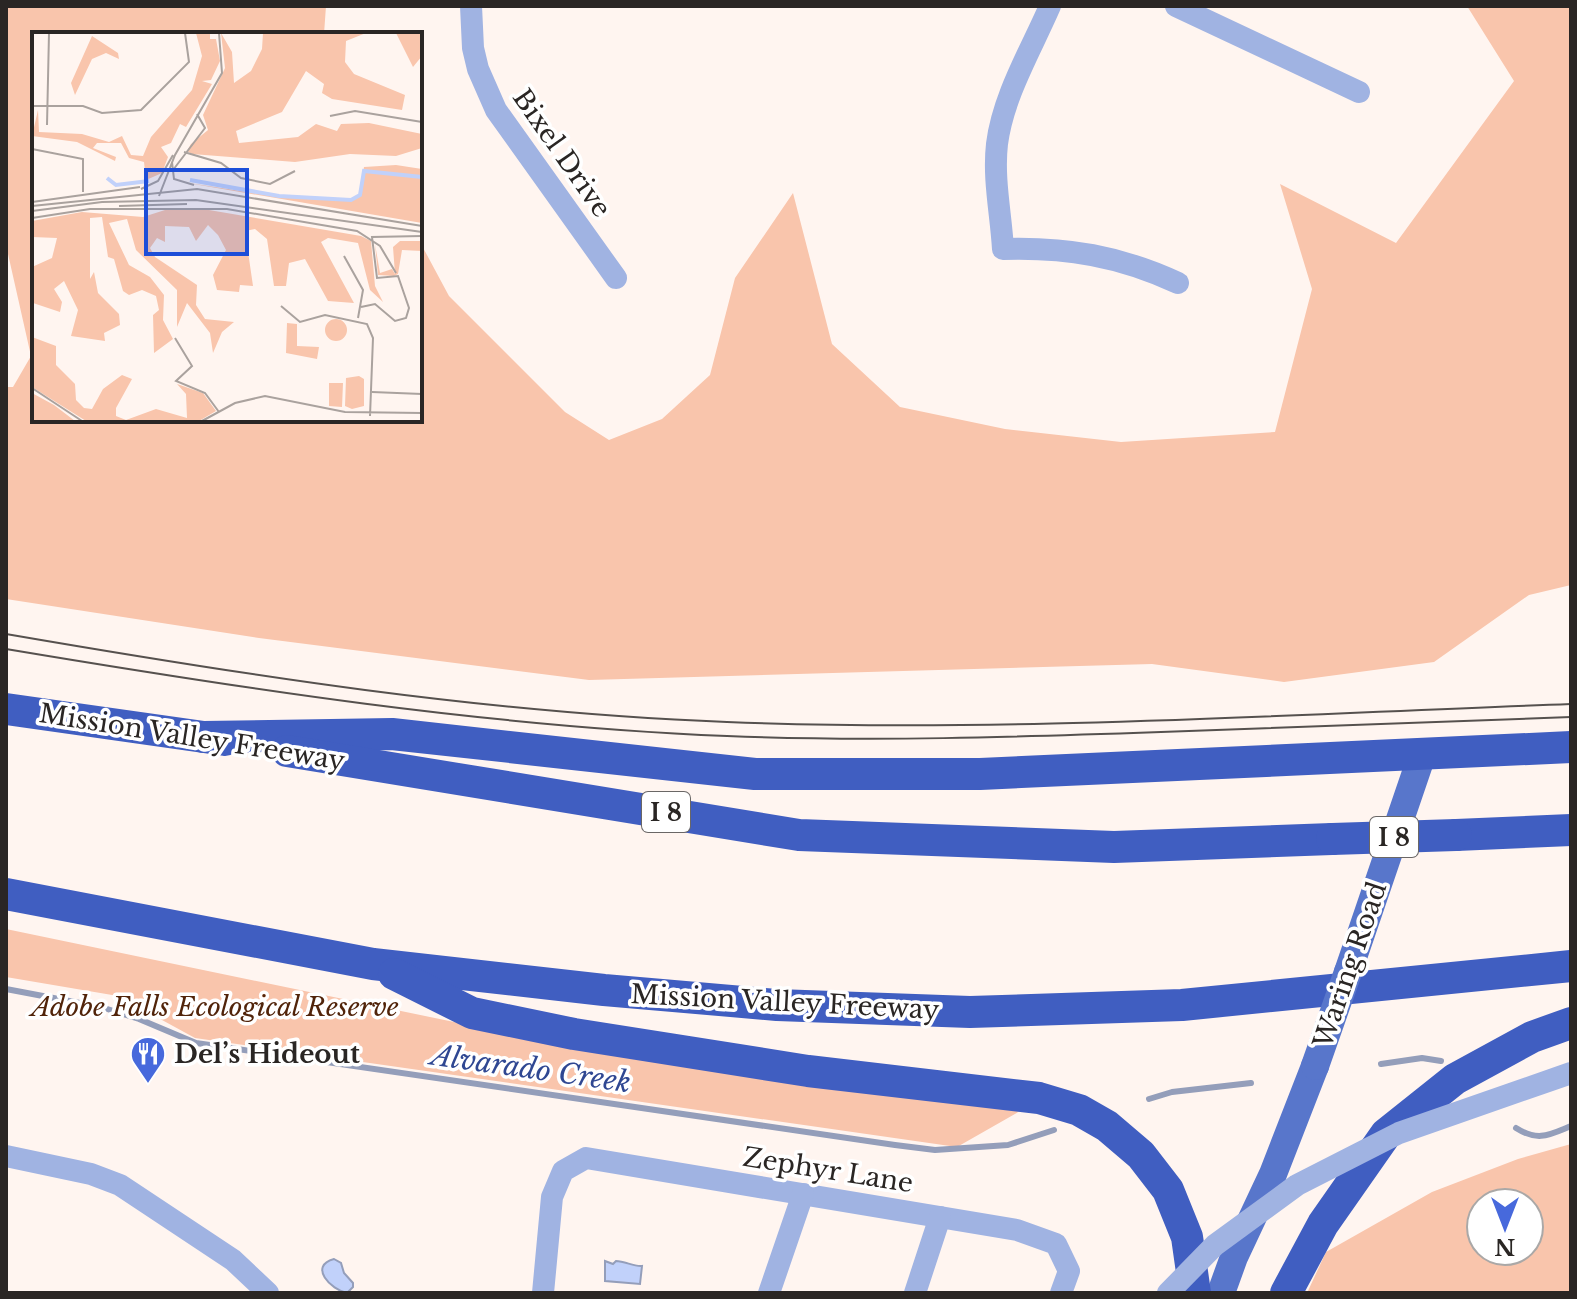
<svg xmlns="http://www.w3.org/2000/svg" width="1577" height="1299" viewBox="0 0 1577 1299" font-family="'Libre Baskerville',serif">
  <rect width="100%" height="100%" fill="#fff5f0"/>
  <g fill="#f9c5ac" fill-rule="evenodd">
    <polygon points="6,6 326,6 324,34 34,34 34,420 420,420 420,242 449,296 565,412 609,440 662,419 710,375 735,278 793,193 832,344 900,407 1005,429 1121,442 1275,432 1312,289 1280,184 1396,243 1514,81 1467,6 1571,6 1571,585 1529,595 1434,662 1284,682 1152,664 589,680 259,638 6,599 6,387 13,387 31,356 6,245"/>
    <polygon points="6,929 613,1055 1020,1111 957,1147 195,1038 118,996 6,977"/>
    <path d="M1571 1144V1293H1307L1326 1252 1432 1192 1518 1159ZM1481 1203H1529V1251H1481Z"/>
  </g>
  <g fill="#c1d1fa" stroke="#949eba" stroke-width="2">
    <path d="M334 1259 341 1263 344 1273 353 1283V1287L347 1293C331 1290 308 1266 334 1259Z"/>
    <path d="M605 1261 613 1264 616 1261C625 1261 634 1267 642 1266L640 1284 605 1281Z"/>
  </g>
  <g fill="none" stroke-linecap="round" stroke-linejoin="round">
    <g stroke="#949eba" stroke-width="6">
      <polyline points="6,989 101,1007 139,1019 196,1043 895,1145 935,1150 1008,1145 1054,1130"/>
      <polyline points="1381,1064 1422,1058 1441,1061"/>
      <polyline points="1149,1099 1172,1092 1251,1083"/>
      <path d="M1516 1128C1538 1142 1549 1135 1571 1126"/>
    </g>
    <g stroke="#a0b3e2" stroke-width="22">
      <polyline points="471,6 473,48 478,69 496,110 616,278"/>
      <path d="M1050 6C1031 50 1003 96 997 144 993 179 1001 214 1003 249 1066 247 1120 256 1178 283"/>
      <polyline points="1176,6 1359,92"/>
      <polyline points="6,1156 91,1174 120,1185 233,1260 268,1293"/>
      <polyline points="543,1293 552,1197 563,1171 586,1158 1017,1230 1056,1244 1069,1271 1061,1293"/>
      <polyline points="769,1293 803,1194"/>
      <polyline points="915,1293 940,1217"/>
    </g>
    <g stroke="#5876cb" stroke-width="28">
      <polyline points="1348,972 1422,755"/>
      <polyline points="1221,1293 1234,1257 1273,1174 1315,1066"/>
    </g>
    <g stroke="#405ec1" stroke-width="32">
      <polyline points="6,709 225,740"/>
      <polyline points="204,737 392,734 755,774 980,774 1571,747"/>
      <polyline points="287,751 799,835 1114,847 1332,839"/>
      <polyline points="1456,835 1571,830"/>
      <polyline points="6,894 373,964 604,990 777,1005 970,1012 1182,1005 1571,966"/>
      <polyline points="394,974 472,1013 574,1034 808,1071 1039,1098 1079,1110 1107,1126 1141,1155 1168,1190 1187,1237 1195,1293"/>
      <polyline points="1286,1293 1323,1224 1386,1134 1455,1079 1532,1037 1571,1023"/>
    </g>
    <g stroke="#56514e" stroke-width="2">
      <path d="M6 634C244 675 485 713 727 722 1006 733 1291 714 1571 704"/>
      <path d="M6 649C245 689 485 726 727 736 871 742 1016 737 1161 732 1297 727 1434 722 1571 717"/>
    </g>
    <polyline stroke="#a0b3e2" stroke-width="22" points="1168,1293 1215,1245 1297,1185 1399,1133 1571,1073"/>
    <polyline stroke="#5876cb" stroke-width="28" points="1315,1066 1348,972"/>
    <polyline stroke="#405ec1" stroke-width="32" points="1332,839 1456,835"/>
  </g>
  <defs>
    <symbol id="restaurant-pin" viewBox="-11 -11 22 30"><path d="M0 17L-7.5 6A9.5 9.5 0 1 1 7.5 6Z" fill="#4769dc" stroke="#fff"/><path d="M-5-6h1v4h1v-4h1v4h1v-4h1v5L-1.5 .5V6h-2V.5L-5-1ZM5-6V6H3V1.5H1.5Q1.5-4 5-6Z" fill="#fff"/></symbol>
  </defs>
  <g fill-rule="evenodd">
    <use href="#restaurant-pin" x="128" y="1034" width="40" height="54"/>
  </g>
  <g text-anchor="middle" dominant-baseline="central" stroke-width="7" stroke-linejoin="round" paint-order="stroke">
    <g fill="#fff" stroke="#6a6766" stroke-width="2">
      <rect x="642" y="792" width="48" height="40" rx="6"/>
      <rect x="1370" y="817" width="48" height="40" rx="6"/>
    </g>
    <g font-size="24" font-weight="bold" fill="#2a2624">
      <text x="666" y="812">I 8</text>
      <text x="1394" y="837">I 8</text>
    </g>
    <g font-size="26" fill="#2a2624" stroke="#fff">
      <text transform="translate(562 153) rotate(55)">Bixel Drive</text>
      <text transform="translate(192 737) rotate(9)">Mission Valley Freeway</text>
      <text transform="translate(1350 965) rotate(-71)">Waring Road</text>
      <text transform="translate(785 1002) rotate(3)">Mission Valley Freeway</text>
      <text transform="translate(828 1170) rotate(9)">Zephyr Lane</text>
    </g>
    <g font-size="26" font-style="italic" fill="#51240a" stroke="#fff">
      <text x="215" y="1007">Adobe Falls Ecological Reserve</text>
    </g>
    <g font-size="26" font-weight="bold" fill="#2a2624" stroke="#fff" text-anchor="start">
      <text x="174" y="1054">Del’s Hideout</text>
    </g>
    <g font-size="28" font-style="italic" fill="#2f4792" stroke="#fff">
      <text transform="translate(531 1069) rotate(8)">Alvarado Creek</text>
    </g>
  </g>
  <g transform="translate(32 32)">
    <rect width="390" height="390" fill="#fff5f0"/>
    <path d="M164 1H178V7H184L188 29 179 48 170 49 180 52 154 95 148 92 139 111 129 115 136 125 130 141 114 148 112 130 97 126 89 111H65L61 116 84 125 83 129 45 110 0 104 6 78 7 100 50 102 77 110 90 104 99 123 111 124 119 105 160 58 170 24ZM189 1 200 20 202 51 219 39 230 17 231 1H334L314 9 313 30 322 42 373 63 370 78 300 67 290 61 292 52 274 39 250 80 204 99 207 111 266 105 284 92 305 99 309 92 337 91 390 102V116L364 124 318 122 263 130 160 122 155 119 159 112 176 98 171 83 193 36ZM364 1H390V24L381 35ZM60 4 86 21 87 27 74 21 60 27 43 63 39 51ZM364 133 390 137V191L150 150 248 165 319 168 327 163 332 135ZM133 178H177L329 204 339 209 343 254 351 270 338 258 326 211 296 206 289 210 322 271 296 269 273 227 257 231 254 254H242L235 207 223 197 213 199 221 254 208 253 207 260 185 258 181 243 194 218 186 203 176 193 164 209 157 195 133 194V210L125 206 118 216 123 225 165 253 164 273 173 287 202 290 190 300 181 321 178 301 155 271 145 295V258L104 218 95 187 77 191 97 233 118 245 132 263 131 288 141 307 122 321 121 283 127 278 124 264 110 258 97 263 91 259 82 227 76 225 70 185 58 186V247L62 240 66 261 87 282 88 293 72 301 73 309 39 304 46 278 32 249 22 257 30 270 28 280 1 271 0 235 20 226 25 206 0 205V189L50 180 111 185ZM368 209H390V219L370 218 366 242 362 244 346 243 343 212 348 241 360 237 363 242 361 215ZM293 298a11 11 0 1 1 22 0a11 11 0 1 1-22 0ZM255 291 265 292V314L287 315 285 327 254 321ZM0 305 24 314V333L43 352 44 368 52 376 60 377 71 357 90 343 100 347 84 376V384L94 388 124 377 155 386 154 362 145 352 171 361 184 379 167 389H54L0 355ZM327 344 332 347V374L320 377 313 374 314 346ZM297 351H311L310 375 297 374ZM0 361 22 373 43 389H0Z" fill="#f9c5ac"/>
    <path fill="none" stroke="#c1d1fa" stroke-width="4" d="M75 146 84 153 117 149M158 148 247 164 319 168 328 163 332 139 390 145"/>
    <path fill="none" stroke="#aaa29e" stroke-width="2" d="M0 74H51L70 81 109 78 157 30 153 1M298 84 323 79 390 90M15 93 17 1M0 117 51 127V160M152 120 189 131 209 146 238 152 263 139M140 130 142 147 162 153M141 138 173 96 165 82M109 157 126 149 141 123M127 164 143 123 190 41 187 1M0 170 108 155M0 174 165 157 390 194M87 174 155 172M0 179 70 170 164 168 390 200M0 186 58 177H195L325 199 348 214 364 241M312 224 331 258 326 286M249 274 268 290 293 283 335 292 341 306 338 384M329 275 343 272 363 289 374 286 377 276 366 244 345 246 340 205 390 204M143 306 160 334 144 349 173 361 187 380M0 356 50 389M340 360 390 362M170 389 203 371 233 364 313 380 390 381"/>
    <path fill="#1d4ed8" fill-opacity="0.15" stroke="#1d4ed8" stroke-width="4" d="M114 138H215V222H114Z"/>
    <rect width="390" height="390" fill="none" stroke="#2a2624" stroke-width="4"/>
  </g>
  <rect width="1577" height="1299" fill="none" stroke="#2a2624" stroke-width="16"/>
  <g transform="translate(1505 1227) rotate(180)"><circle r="38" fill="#ffffff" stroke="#aaa8a7" stroke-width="2"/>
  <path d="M0-6L14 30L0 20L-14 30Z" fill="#4769dc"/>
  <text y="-12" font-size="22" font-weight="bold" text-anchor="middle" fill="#2a2624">N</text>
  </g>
</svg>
